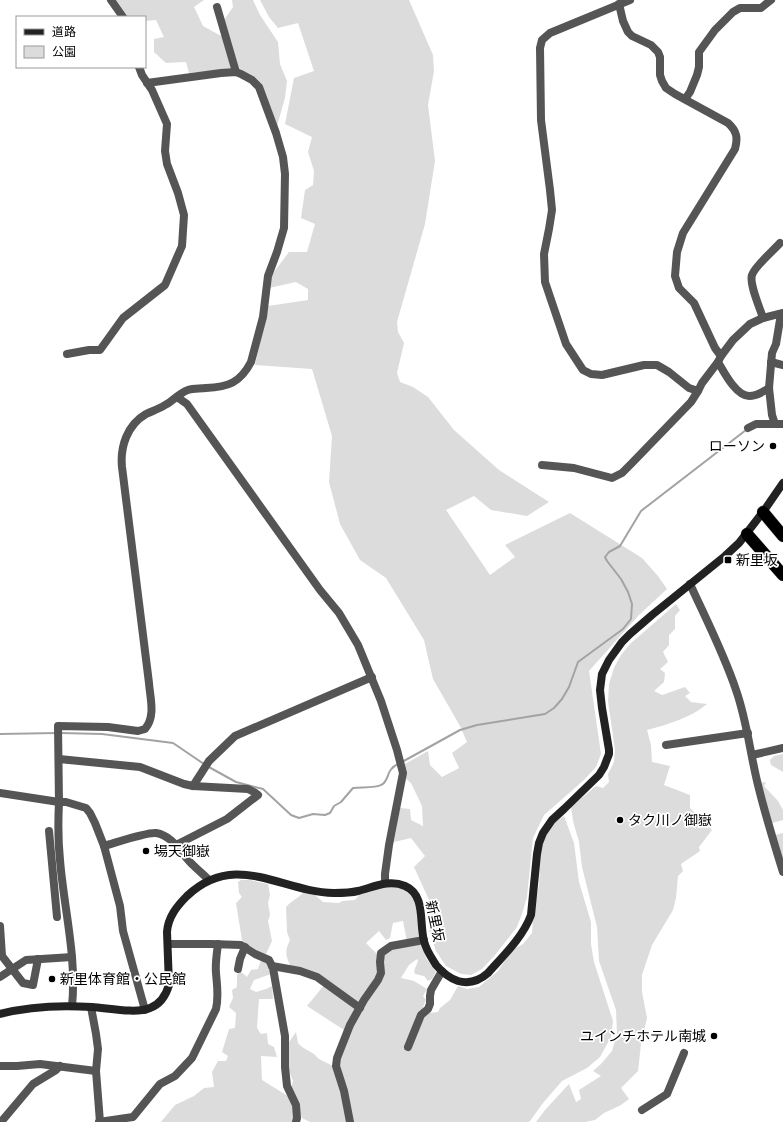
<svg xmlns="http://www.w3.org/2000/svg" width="783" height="1122" viewBox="0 0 783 1122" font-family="Quicksand,'Noto Sans JP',sans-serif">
  <rect width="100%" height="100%" fill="#fff"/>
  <g fill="#dcdcdc">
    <polygon points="116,0 204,0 194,7 203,26 223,37 232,69 189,73 186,62 166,63 154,52 154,39 164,37 156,20 145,21 145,17 128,17"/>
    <polygon points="232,0 253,0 260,15 278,42 280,64 287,81 285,98 277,126 255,78 239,68 224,20 233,7"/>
    <polygon points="260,0 409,0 433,55 434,71 428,105 435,161 425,224 397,322 398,332 404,343 397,373 400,382 413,387 428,397 454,430 499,470 549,502 527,516 491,510 474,496 446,510 490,575 515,557 505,545 570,513 642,558 658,576 667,589 639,615 589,671 601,754 596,767 584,780 544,815 533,838 527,897 522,914 517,927 495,955 482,969 471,975 461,974 446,966 436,951 430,934 425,905 429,900 414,867 425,856 411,838 394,842 400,808 410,809 411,820 423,826 422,806 411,783 405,778 405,764 428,751 430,765 442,777 459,768 452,753 467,742 460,726 433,679 424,640 386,578 360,560 340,524 329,482 332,436 312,369 255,365 268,306 308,300 308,289 296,282 269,288 271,276 289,252 307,252 315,224 301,218 305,190 313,185 314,171 308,152 312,137 285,124 294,78 314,71 298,23 278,28 269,17"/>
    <path d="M676 604 680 610 675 616V629L669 635V645L663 652 668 662 660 669 665 673 664 682 654 691 662 695 685 687 690 693 685 696 691 702 707 704C690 718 669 724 647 730L651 745 652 762 670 766 664 785 690 795V808L712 830 699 847 700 851 681 864 683 871 678 876 676 898 673 910 652 945 642 975V992L647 1018 641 1044 638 1071 621 1088 629 1099 621 1105 604 1113 595 1120 585 1122H536L545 1110 569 1084 576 1102 581 1099 579 1090 601 1076 593 1071 601 1064 612 1051 617 1034 616 1010 599 961 597 927 582 867 579 842 573 821 571 807 596 786 603 788 609 782 608 774 614 762 615 750 608 701 609 684 614 668 621 655 630 644Z"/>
    <polygon points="783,754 783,772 771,765 770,760 774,756"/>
    <polygon points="766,782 764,786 778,801 783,810 783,820 772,823 775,835 783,833 783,863 760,783"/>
    <polygon points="564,816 574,843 579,882 591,922 591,944 594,962 613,1021 611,1037 600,1057 587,1068 562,1081 543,1103 530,1121 528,1122 353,1122 339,1067 339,1059 352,1028 365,1002 379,983 383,954 392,949 413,945 422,945 426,958 436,972 432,979 428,981 424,976 415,974 414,971 418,961 417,959 409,965 401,978 414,981 427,989 423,996 426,1000 423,1007 428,1013 438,1012 440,1008 450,1000 458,986 467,989 479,987 498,971 512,950 523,944 532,933 533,920 539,884 541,848 547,833 554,823"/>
    <path d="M241 880H250L268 884 270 895 268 903 270 915 268 921 272 941 266 954C256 953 250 947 242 940L236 903 242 897 239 893 238 882Z"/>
    <path d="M388 887C421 887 417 914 419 939L407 942 403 921 393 923 390 938 386 940 379 931 366 943 378 955 379 972 358 1004 290 965C285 954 285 951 290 940L287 932 286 907C291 901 297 899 303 893L315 895 323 902 339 903 342 901 355 900 360 894Z"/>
    <polygon points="261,960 266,961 271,974 254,980 250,989 256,992 266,989 272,986 273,999 259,999 257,1028 261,1034 267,1033 268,1044 274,1047 277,1057 261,1056 262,1080 291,1098 294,1106 293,1122 161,1122 175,1105 194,1096 204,1088 214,1087 212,1072 218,1061 226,1061 228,1056 222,1052 229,1029 235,1028 236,1013 229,1007 233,998 232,990 237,987 237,975 240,971 247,977 251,970 258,969"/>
    <polygon points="325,984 356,1007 344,1030 307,1006"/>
    <polygon points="296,1032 298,1043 302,1047 314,1054 319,1059 333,1066 349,1122 310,1122 302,1118 291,1088 293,1081 287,1066 287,1045"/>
  </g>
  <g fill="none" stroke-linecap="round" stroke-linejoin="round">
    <g stroke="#a3a3a3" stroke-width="2">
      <polyline points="61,733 102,734 173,743 204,764"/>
      <polyline points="0,734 57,733"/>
      <polyline points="402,762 460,730 477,725 545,714 554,708 562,699 569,687 578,662 623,629 631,619 632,604 628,592 621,579 607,561 605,557 609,552 620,546 641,511 746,430"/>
      <path d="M207 766 236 782 263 789 291 815 299 818 313 814 325 815 330 813 334 806 341 802 353 788C360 787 376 788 381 785 390 781 385 770 398 764"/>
    </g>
    <defs>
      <g id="motorway">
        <polyline points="763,512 783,536"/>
        <polyline points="747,534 783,575"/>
      </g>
    </defs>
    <use href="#motorway" stroke="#dbdbdb" stroke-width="13"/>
    <g stroke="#555" stroke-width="8">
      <polyline points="111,0 123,17"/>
      <polyline points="630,0 550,33 542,40 540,48 541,120 550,190 552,210 549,229 544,254 545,282 566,344 583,370 591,374 602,375 644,365 657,365 669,372 689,388 698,391 702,383 718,362 721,356 733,340 750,324 763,318 783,313"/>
      <path d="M619 4 623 21 628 32 632 36 651 45 658 52 660 57V75L662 81 666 88 675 94 728 123C737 131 738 138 735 149L683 233 677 252 675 276 679 288 694 303 715 348 721 356"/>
      <polyline points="217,7 236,72"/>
      <polyline points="685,99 690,92 697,75 699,67 699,52 715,30 733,12 740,8 761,8 771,0"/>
      <path d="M763 318C760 308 749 284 752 275 755 266 773 251 780 243"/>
      <polyline points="67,354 89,350 100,350 123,318 165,285 182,246 184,215 178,193 167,164 165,151 167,124 152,90 142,75 139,67"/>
      <path d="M718 362C724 372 736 396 749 396 756 396 763 392 769 388"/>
      <polyline points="771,362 783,365"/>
      <polyline points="177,397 187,404 320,590 339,613 358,645 381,701 397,750 403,773 389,845 385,874 385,883"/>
      <polyline points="775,424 772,415 769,388 772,353 776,344 781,314"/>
      <polyline points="748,428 756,424 783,424"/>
      <polyline points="542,465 574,468 612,478 622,473 631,464 691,402 698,391"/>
      <polyline points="666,745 748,733"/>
      <polyline points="59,759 140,767 184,784 193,786 248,789 254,792 258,795 227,819 176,845"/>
      <polyline points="193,786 209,761 235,736 372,677"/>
      <polyline points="49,831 57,917"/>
      <path d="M104 846C115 843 146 832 156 833 174 836 181 854 193 865 198 870 204 875 209 880"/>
      <polyline points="0,926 2,956 23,983 33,985 38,959"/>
      <polyline points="168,944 211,944 241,945 255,954 269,960 273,968 285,1036 285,1067 287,1086 296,1105 297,1118 296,1122"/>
      <polyline points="272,966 300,971 317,977 360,1008"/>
      <polyline points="238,969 240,959 245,947"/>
      <polyline points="0,977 26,960 72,957"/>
      <path d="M145 1010 123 931 120 906 104 846 95 823 90 813 86 808 66 802H59L58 726 108 727 138 731 145 729C156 716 150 698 149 683L122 467C120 447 127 425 146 414 152 411 159 409 165 405 173 401 179 393 188 390 194 388 200 389 206 388 228 387 240 383 251 362L263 317 268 276 277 252 284 228 285 174 283 157 276 133 259 87 252 80 241 74 236 72 221 73 147 83"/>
      <polyline points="408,1047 421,1015 428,1009 430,1004 430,996 431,990 442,971"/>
      <polyline points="0,1066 17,1066 40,1064 96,1071 98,1049 96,1034 91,1007"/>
      <polyline points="96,1071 100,1122"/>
      <polyline points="642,1110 667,1094 684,1053"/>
      <polyline points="1,1122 33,1084 56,1070 60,1066"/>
      <path d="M99 1122 133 1117 160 1084 175 1076 192 1058 216 1009C219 996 217 986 216 973 215 963 217 953 218 944"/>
      <polyline points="350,1122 344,1091 336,1066 337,1058 350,1025 364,1000 378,980 381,973 380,962 381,953 391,946 424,940"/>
    </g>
    <g stroke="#555" stroke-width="8">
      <path d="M690 584C706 619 724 654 736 690 747 721 750 753 758 785 765 814 774 843 783 872"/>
      <polyline points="752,755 783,748"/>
      <path d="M0 793 59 802C58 822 58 841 60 860 64 909 77 957 72 1006"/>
    </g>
    <path stroke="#222" stroke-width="8" d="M0 1014C30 1006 61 1005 92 1007 108 1008 136 1014 150 1008 161 1004 166 995 169 985L167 932C168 917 177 906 187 896 236 850 281 892 334 893 342 893 350 893 358 891 374 887 389 879 405 886 426 895 419 923 424 941 426 950 431 957 436 965 442 972 449 978 458 981 469 984 479 981 488 973 504 955 523 937 531 915L537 854 539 843 543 833 552 820 564 809 599 775 604 767 609 754V750L602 708 600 690 602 674 609 660 622 642 630 634 652 615 725 556 739 543 763 512 783 483"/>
    <use href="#motorway" stroke="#000" stroke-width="12"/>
  </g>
  <g fill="#000" stroke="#fff" stroke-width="1.5">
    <circle cx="773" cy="446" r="4"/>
    <rect x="724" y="556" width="8" height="8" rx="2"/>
    <circle cx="620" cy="820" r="4"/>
    <circle cx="146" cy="851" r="4"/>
    <circle cx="52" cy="979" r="4"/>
    <circle cx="714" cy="1036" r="4"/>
  </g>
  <g text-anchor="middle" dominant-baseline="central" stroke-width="3.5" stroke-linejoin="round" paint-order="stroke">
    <g font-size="14" fill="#000" stroke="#fff" text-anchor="start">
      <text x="765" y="446" text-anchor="end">ローソン</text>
      <text x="736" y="560">新里坂</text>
      <text x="628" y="820">タク川ノ御嶽</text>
      <text x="154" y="851">場天御嶽</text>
      <text x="60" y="979">新里体育館・公民館</text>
      <text x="706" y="1036" text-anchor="end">ユインチホテル南城</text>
    </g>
    <g font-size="14" fill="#000" stroke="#fff">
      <text transform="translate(435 921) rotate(78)">新里坂</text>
    </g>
  </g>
  <rect x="16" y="16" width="130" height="52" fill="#ffffff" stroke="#999999"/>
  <rect x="24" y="29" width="20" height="6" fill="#222222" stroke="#999999"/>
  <text x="52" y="36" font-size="12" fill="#000000">道路</text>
  <rect x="24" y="46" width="20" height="12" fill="#dcdcdc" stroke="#999999"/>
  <text x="52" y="56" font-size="12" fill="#000000">公園</text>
</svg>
